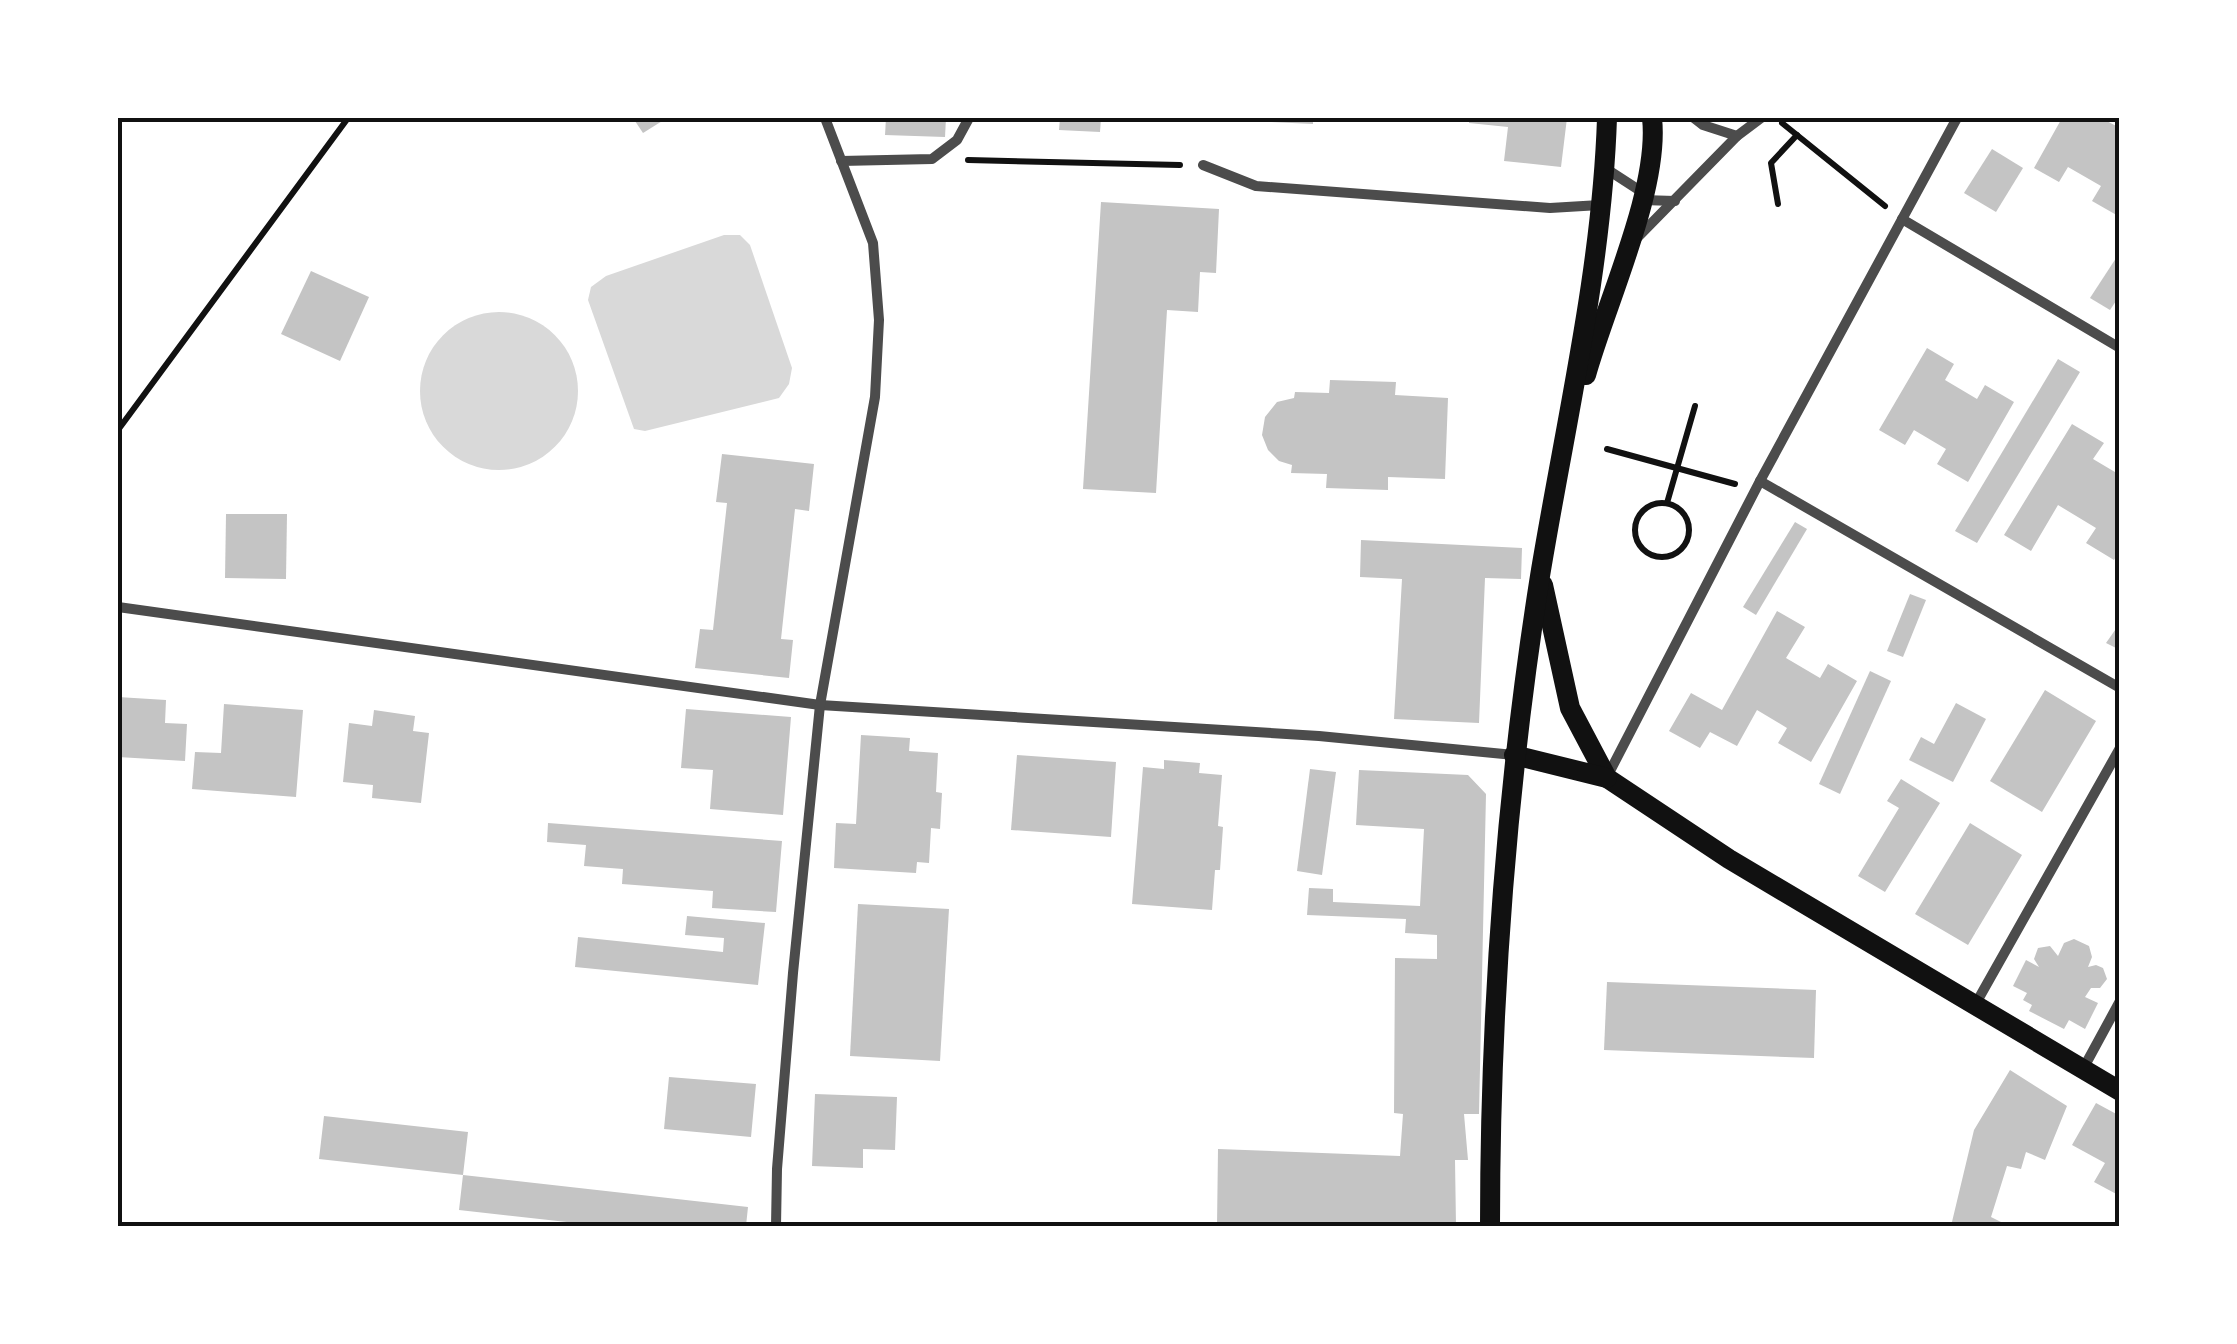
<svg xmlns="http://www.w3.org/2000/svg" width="2237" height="1344" viewBox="0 0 2237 1344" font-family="'IBM Plex Sans',sans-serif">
  <rect width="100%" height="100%" fill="#fff"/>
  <g fill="#d9d9d9">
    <polygon points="724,235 740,235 750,245 792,368 789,384 779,398 645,431 634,429 588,300 591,287 606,276"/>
    <circle cx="499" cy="391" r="79"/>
  </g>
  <g fill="#c4c4c4">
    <polygon points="633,118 667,118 643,133"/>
    <polygon points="886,118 946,118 945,137 885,135"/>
    <polygon points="1060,118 1101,118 1100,132 1059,130"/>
    <polygon points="1271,118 1313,118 1313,124 1271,122"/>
    <polygon points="1469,118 1567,118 1561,167 1504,161 1508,127 1469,123"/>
    <polygon points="2062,118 2101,118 2120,128 2120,217 2092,201 2101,186 2068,167 2059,182 2034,168"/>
    <polygon points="1992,149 2023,168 1996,212 1964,193"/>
    <polygon points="1101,202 1219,209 1216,273 1200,272 1198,312 1167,310 1156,493 1083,489"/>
    <polygon points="2120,252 2120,295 2110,310 2090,298"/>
    <polygon points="311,271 369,297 340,361 281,334"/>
    <polygon points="1927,348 1954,364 1945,380 1977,399 1985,385 2014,402 1968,482 1937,464 1946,449 1914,430 1905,445 1879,430"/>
    <polygon points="2058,359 2080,372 1977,543 1955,531"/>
    <polygon points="1330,380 1396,382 1395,395 1448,398 1445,479 1388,477 1388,490 1326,488 1327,474 1291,473 1292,465 1279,461 1268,450 1262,435 1265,417 1277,402 1294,398 1295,392 1329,393"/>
    <polygon points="2072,424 2104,443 2093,459 2120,475 2120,550 2114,560 2086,543 2096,528 2058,505 2031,551 2004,535"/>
    <polygon points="722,454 814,464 809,511 795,509 781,639 793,640 789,678 695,668 700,629 713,630 727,503 716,502"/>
    <polygon points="226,514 287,514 286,579 225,578"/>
    <polygon points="1795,522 1807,529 1756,615 1743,607"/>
    <polygon points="1361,540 1522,548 1521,579 1485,578 1479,723 1394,719 1402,579 1360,577"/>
    <polygon points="1910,594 1926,600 1903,657 1887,651"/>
    <polygon points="1777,611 1805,627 1786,658 1820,678 1828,664 1857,681 1811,762 1778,743 1787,728 1757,710 1737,746 1710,732 1700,748 1669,731 1691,693 1722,710"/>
    <polygon points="2120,623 2120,650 2106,643"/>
    <polygon points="1870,671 1891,681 1840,794 1819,784"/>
    <polygon points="2045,690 2096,721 2042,812 1990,781"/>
    <polygon points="118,697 166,700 165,723 187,724 185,761 118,757"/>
    <polygon points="1956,703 1986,719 1953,782 1909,760 1921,737 1934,744"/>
    <polygon points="224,704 303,710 296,797 192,789 195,752 221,753"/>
    <polygon points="686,709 791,717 783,815 710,809 713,770 681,768"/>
    <polygon points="374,710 415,716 413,731 429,733 421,803 372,798 373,785 343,782 349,723 372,726"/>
    <polygon points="861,735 910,738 909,751 938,753 936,792 942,793 940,829 931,828 929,863 917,862 916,873 834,868 836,823 856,824"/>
    <polygon points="1017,755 1116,762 1111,837 1011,830"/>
    <polygon points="1164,760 1200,763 1199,773 1222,775 1218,826 1223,827 1220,870 1215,870 1212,910 1132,904 1143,767 1164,769"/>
    <polygon points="1310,769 1336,772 1322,875 1297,871"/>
    <polygon points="1359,770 1468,775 1486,794 1479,1114 1464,1114 1468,1160 1455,1160 1456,1226 1217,1226 1218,1149 1400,1156 1403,1114 1394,1113 1395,958 1437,959 1437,935 1405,933 1406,919 1307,915 1309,888 1333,889 1333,902 1420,906 1424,829 1356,825"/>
    <polygon points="1901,779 1940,803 1885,892 1858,876 1899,808 1887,801"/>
    <polygon points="548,823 782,841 776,912 712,908 713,891 622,884 623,869 584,866 586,845 547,842"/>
    <polygon points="1970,823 2022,855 1968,945 1915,914"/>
    <polygon points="858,904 949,909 940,1061 850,1056"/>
    <polygon points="687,916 765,923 758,985 575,967 578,937 723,952 724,938 685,935"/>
    <polygon points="2074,939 2089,946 2092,957 2088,967 2096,965 2103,968 2107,979 2100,988 2091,988 2085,997 2098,1003 2085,1029 2069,1020 2064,1029 2029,1011 2032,1005 2023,1000 2027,993 2013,986 2026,960 2039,967 2034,959 2038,948 2050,946 2058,956 2064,943"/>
    <polygon points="1607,982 1816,990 1814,1058 1604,1050"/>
    <polygon points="2010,1070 2067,1106 2045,1160 2026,1152 2021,1169 2007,1166 1991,1217 2009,1226 1951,1226 1974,1130"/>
    <polygon points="669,1077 756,1084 751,1137 664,1129"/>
    <polygon points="815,1094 897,1097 895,1150 863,1149 863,1168 812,1166"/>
    <polygon points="2096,1103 2120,1116 2120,1196 2094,1182 2105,1163 2072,1145"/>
    <polygon points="324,1116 468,1132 463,1175 748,1207 746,1226 603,1226 459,1210 463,1175 319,1159"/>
  </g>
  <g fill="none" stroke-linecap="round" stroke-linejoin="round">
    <g stroke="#111" stroke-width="6">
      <polyline points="1782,123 1885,206"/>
      <polyline points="968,160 1180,165"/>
      <polyline points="1778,204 1771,163 1797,135"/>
      <polyline points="118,430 348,118"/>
      <polyline points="1607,449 1735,484"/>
      <circle cx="1662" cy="530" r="27"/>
      <polyline points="1667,503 1695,406"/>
    </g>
    <g stroke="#4c4c4c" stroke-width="10">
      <polyline points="1694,118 1703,125 1737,136"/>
      <polyline points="841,161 932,159 957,140 969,118"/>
      <polyline points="1203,165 1256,186 1550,208 1600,205"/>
      <polyline points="1605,168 1642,192 1642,200 1675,201"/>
      <polyline points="1902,219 2120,348"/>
      <polyline points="1636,239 1737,136 1761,118"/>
      <polyline points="1760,481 2120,688"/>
      <polyline points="118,607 820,705 1319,736 1514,755"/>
      <polyline points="1608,775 1760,481 1957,118"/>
      <polyline points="1975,1005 2120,748"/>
      <polyline points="2083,1069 2120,1001"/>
      <polyline points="776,1226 777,1169 793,973 820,705 875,397 879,320 873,243 825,118"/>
    </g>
    <g stroke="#111" stroke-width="20">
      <path d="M1586 375C1606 303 1660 189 1652 118"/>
      <polyline points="1543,585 1570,708 1607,778 1729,859 2120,1091"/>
      <polyline points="1514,755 1607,778"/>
      <path d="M1490 1226C1490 1009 1506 791 1540 576 1565 424 1602 271 1607 118"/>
    </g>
  </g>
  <rect width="2237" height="1344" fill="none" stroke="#ffffff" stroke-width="240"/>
  <rect x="120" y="120" width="1997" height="1104" fill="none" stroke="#111" stroke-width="4"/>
</svg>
